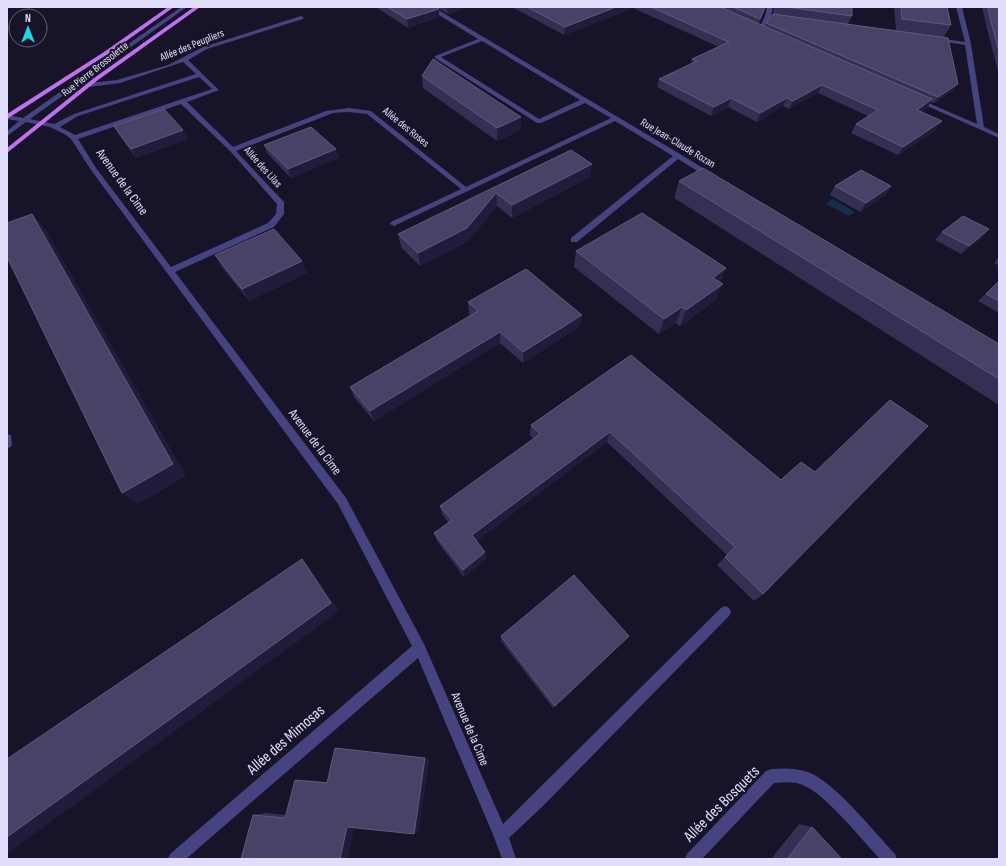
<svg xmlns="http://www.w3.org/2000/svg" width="1006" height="866" viewBox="0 0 1006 866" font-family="'Sofia Sans Condensed',sans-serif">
  <rect width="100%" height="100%" fill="#171328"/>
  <polygon fill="#172d4d" points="833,199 855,212 849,216 826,204"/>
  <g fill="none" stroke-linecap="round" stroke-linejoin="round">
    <g fill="#454481" fill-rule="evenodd">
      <path d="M181 7H187L30 119 54 124 74 114 196 74 183 62 120 83 89 87 86 85 89 83 117 80 168 65 203 47 301 16 304 18 303 19 207 49 188 60 219 90 187 102 233 147 326 111 349 108 371 111 466 187 611 118 585 103 541 123H537L435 58V56L478 39 426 7H433L680 154 716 176 709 178 678 159 577 242H571V238L673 156 615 121 394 226 390 224 391 222 461 189 367 114 349 112 333 113 236 151 284 202V214L274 227 175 272 346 498 424 644 503 824 721 608 725 606 729 608 731 612 729 616 544 805 509 838 516 859H502L494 837 418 658 186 859H168L170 854 412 646 338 504 91 170 71 139 66 135 50 127 26 122 7 136V131L19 121 7 119V115L23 118ZM482 41 580 100 539 119 441 57ZM199 77 212 89 75 135 60 127 78 116ZM181 104 230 151 277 204 276 214 268 223 171 267 96 168 78 139Z"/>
      <polygon points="767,7 773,7 771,16 761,32 757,32 765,16"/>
      <polygon points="956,7 962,7 971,44 984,127 999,134 999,138 914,100 919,99 977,124 965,45 933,40 936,38 965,42"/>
      <polygon points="7,434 11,435 12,444 11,447 7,448"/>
      <path d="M771 769C783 768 796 768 808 772 835 782 874 832 895 854L897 859H880C861 839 828 797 805 786 796 781 784 782 774 783L702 859H685L687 854 766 771Z"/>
    </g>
    <g fill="#be71ef" fill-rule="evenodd">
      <polygon points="168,7 174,7 108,54 7,119 7,114 104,52"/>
      <polygon points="194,7 200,7 98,80 7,153 7,148 94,78"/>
    </g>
  </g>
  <g fill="#352f54">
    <polygon points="376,7 436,7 439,9 439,17 408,28"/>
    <polygon points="436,7 469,7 448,14"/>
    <polygon points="512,7 766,7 759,24 765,27 766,23 773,14 774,7 852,7 852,16 848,24 896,30 894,7 947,7 951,25 944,37 954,90 934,103 931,102 927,108 921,112 936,130 898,155 851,133 856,124 868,116 818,93 789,109 783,106 757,122 728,107 711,116 657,87 659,79 691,64 692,59 719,47 633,8 564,35"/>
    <polygon points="982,7 999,7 999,75 987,29"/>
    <polygon points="422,76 521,130 497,141 423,88"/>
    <polygon points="114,126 188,139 136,158 119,135"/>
    <polygon points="264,145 336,149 339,158 291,178 267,153"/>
    <polygon points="571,150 590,177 512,218 497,206 468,241 420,266 401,247 398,234"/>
    <polygon points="679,181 999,344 999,405 674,198"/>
    <polygon points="835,186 891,186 886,195 860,212 830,195"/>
    <polygon points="989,229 981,238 961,254 935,240 942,232"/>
    <polygon points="576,251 726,268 720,282 716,300 680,326 676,323 659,334 574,267"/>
    <polygon points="215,255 302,261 307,273 249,301 222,267"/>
    <polygon points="999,257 999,266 994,263"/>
    <polygon points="999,281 999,313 978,301"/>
    <polygon points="468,302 580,326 523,363 500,343 374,421 354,397 350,387 471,316 469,314"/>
    <polygon points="631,355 763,594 754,601 717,565 727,555 607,442 476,541 485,552 486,559 464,577 437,541 434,533 449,523 442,514 440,506 534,439 530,435 531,425"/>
    <polygon points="501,636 629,636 624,641 553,708 501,641"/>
    <polygon points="425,758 429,760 418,831 414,834 253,815 267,813 286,815 295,780 306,780 327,782"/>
    <polygon points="799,824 812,827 842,859 771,859"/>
  </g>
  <g fill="#211c3b">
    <polygon points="447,7 469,7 448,14"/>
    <polygon points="616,7 633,7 633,8 564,35 565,27"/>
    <polygon points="765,7 766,7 757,27 760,19"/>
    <polygon points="439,9 439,17 408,28 407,19"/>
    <polygon points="958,84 954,90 934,103 938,97"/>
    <polygon points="822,85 818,93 789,109 793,101"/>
    <polygon points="731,98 728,107 711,116 714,107"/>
    <polygon points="787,98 783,106 757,122 760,113"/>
    <polygon points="932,99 927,108 911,118 917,110"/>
    <polygon points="521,117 521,130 497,141 497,128"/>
    <polygon points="942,121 936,130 898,155 903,147"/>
    <polygon points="183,130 188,139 136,158 131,149"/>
    <polygon points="336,149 339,158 291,178 288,169"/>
    <polygon points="592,164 590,177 512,218 512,205"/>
    <polygon points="891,186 886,195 860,212 866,203"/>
    <polygon points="496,193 497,206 468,241 420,266 418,253"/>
    <polygon points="32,214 46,230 186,476 138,504 122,493"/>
    <polygon points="989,229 981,238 961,254 969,246"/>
    <polygon points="302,261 307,273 249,301 242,289"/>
    <polygon points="726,268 719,284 713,278"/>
    <polygon points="723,284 716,300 680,326 686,310"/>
    <polygon points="682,307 676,323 659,334 664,319"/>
    <polygon points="582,315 580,326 523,363 523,352"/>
    <polygon points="500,332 500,343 374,421 370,411"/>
    <polygon points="610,432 607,442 473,543 472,535"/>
    <polygon points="485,552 486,559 464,577 463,570"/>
    <polygon points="302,559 311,569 339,611 7,854 7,837"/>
    <polygon points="629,636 624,641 553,708 555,706"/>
    <polygon points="425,758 429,760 418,831 414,834"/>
    <polygon points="355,824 348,859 340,859 347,827"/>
  </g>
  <g fill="#474266" stroke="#605a7d">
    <polygon points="387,7 436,7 439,9 407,19"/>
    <polygon points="527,7 616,7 565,27"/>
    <polygon points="651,7 720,7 932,99 917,110 942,121 903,147 856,124 878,110 822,85 793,101 787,98 760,113 731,98 714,107 659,79 697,61 692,59 729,42"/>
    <polygon points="733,7 765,7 760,19"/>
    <polygon points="787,7 852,7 852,16"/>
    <polygon points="901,7 947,7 951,25 902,19"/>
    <polygon points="988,7 999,7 999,51 991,22"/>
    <polygon points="773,14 948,38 958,84 938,97 766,23"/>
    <polygon points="433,59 521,117 497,128 422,76"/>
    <polygon points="164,109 183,130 131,149 114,126"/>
    <polygon points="311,127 336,149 288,169 264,145"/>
    <polygon points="571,150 592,164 512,205 496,193 467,228 418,253 398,234"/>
    <polygon points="703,168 999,344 999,379 679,181"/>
    <polygon points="861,170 891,186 866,203 835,186"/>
    <polygon points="642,213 726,268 713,278 723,284 686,310 682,307 664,319 576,251"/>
    <polygon points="32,214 173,464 122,493 7,257 7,223"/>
    <polygon points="963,216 989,229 969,246 942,232"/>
    <polygon points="274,229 302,261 242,289 215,255"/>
    <polygon points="526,269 582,315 523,352 500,332 370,411 350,387 478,311 468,302"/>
    <polygon points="999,281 999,301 986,294"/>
    <polygon points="631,355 781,480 801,462 815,472 890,400 928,426 763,594 725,557 735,547 610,432 472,535 485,552 463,570 434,533 452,520 440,506 540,434 531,425"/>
    <polygon points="302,559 331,603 7,837 7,759"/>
    <polygon points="574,575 629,636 555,706 501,636"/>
    <polygon points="335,748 425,758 414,834 347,827 340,859 241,859 253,815 285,818 295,780 327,783"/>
    <polygon points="812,827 842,859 787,859"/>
  </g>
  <g text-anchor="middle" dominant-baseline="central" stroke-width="4" stroke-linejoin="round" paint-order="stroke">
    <g font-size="11" fill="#e1defb" stroke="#171328">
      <text transform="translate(192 45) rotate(-22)">Allée des Peupliers</text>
      <text transform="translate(95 69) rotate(-38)">Rue Pierre Brossolette</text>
      <text transform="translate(406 127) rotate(39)">Allée des Roses</text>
      <text transform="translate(678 143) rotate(31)">Rue Jean-Claude Rozan</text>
      <text transform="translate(263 167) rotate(48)">Allée des Lilas</text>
    </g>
    <g font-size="13" fill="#e1defb" stroke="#171328">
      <text transform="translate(122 182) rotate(54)">Avenue de la Cime</text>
      <text transform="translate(315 442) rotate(53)">Avenue de la Cime</text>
      <text transform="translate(470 729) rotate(67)">Avenue de la Cime</text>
    </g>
    <g font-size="16" fill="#e1defb" stroke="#171328">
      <text transform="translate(286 740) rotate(-41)">Allée des Mimosas</text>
      <text transform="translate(722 804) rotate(-45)">Allée des Bosquets</text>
    </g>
  </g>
  <rect width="1006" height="866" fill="none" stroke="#e1defb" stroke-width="16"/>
  <g transform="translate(28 28)"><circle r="19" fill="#171328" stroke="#68647c"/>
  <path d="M0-3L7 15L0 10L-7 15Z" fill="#20d5e6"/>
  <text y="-6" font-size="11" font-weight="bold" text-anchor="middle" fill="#e1defb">N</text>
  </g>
</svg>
